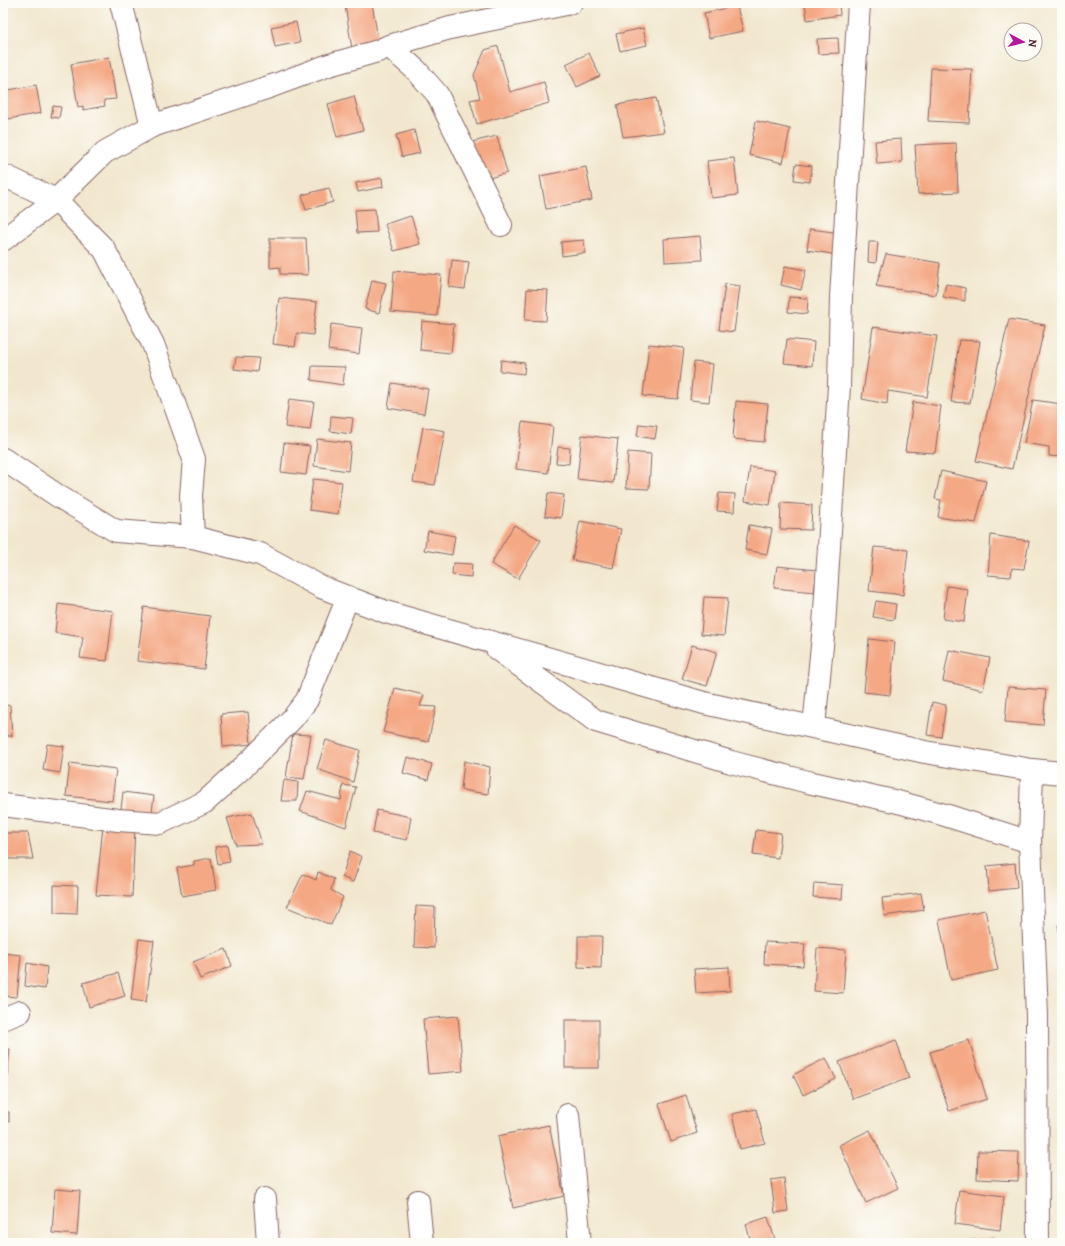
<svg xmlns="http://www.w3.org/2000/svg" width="1065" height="1246" viewBox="0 0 1065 1246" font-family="Alegreya,serif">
  <rect width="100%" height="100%" fill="#fdfcf7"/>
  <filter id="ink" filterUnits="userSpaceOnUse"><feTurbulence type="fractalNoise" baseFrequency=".025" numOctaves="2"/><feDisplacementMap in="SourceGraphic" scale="8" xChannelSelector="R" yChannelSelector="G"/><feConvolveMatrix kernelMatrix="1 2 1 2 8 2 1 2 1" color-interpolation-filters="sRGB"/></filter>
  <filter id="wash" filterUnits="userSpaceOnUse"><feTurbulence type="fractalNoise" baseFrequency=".012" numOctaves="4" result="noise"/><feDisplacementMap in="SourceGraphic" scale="16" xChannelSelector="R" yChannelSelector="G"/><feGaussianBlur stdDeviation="0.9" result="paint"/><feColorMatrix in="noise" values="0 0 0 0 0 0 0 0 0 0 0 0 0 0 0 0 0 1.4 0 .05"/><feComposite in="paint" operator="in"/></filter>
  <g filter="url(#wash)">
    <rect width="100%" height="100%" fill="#f2e7ce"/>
    <g id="blocks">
      <g fill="#f4a884">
        <polygon points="357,3 372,3 379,45 352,49 345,5"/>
        <polygon points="805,3 839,3 840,15 807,20"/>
        <polygon points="737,6 743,31 709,38 704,13"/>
        <polygon points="296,22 300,42 275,47 271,27"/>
        <polygon points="643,28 647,45 620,51 616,34"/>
        <polygon points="838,38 839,53 818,54 817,39"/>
        <polygon points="498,46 510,92 544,82 549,103 477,124 470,100 480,98 474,75 485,50"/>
        <polygon points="589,53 600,76 577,87 566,64"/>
        <polygon points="109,57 116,99 104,100 105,106 83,110 83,106 78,107 71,64"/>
        <polygon points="931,68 972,69 969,123 928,121"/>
        <polygon points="36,85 41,113 3,120 3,91"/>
        <polygon points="354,96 363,130 337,137 328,104"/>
        <polygon points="656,98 664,132 623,137 617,105"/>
        <polygon points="53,106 61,107 59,118 51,117"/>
        <polygon points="756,121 790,129 783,163 749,155"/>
        <polygon points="414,130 420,153 402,157 396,135"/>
        <polygon points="497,136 507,173 482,180 472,142"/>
        <polygon points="901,139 902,162 877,164 875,141"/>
        <polygon points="956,143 958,192 918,194 915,145"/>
        <polygon points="734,158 738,195 711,198 707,161"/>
        <polygon points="796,164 812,166 810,182 794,180"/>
        <polygon points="586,167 592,200 546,209 540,176"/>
        <polygon points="382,178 383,187 358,192 356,183"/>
        <polygon points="329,188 333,202 306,210 302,195"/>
        <polygon points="375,209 377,232 357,233 355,210"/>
        <polygon points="411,216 420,244 394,251 385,224"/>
        <polygon points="810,229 841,233 838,255 807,250"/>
        <polygon points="700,236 702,260 665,262 664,239"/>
        <polygon points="270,238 306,238 308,275 280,274 280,267 270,268"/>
        <polygon points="584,240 585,253 562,256 561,242"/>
        <polygon points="869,242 878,242 876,263 868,262"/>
        <polygon points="886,254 940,263 936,295 876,286"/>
        <polygon points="452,260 469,262 465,289 449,287"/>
        <polygon points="785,266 806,270 801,290 781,285"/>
        <polygon points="394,271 441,275 437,316 391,312"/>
        <polygon points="372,280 386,283 379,313 365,309"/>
        <polygon points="725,284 740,286 734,332 719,330"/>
        <polygon points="946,284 965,288 965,301 943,297"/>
        <polygon points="527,289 548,290 546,321 525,320"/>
        <polygon points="789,297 808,298 807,314 788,312"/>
        <polygon points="279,298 317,302 313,335 297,333 295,347 273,344"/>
        <polygon points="1009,319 1045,325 1012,469 976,461"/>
        <polygon points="422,321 454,324 451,353 420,350"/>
        <polygon points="331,324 362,328 359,354 328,350"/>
        <polygon points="873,327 937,336 927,397 888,391 887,404 862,399"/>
        <polygon points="787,339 814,342 812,366 784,363"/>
        <polygon points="959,340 980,341 970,403 951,402"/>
        <polygon points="649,344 684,348 678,399 643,396"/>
        <polygon points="236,357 259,358 257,372 234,369"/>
        <polygon points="501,360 525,363 524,374 500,371"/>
        <polygon points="694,362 713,364 709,402 690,400"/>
        <polygon points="312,366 345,367 343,385 311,380"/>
        <polygon points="392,383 428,389 424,414 388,408"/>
        <polygon points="289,399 314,402 310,430 285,427"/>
        <polygon points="1033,400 1062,404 1062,457 1049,456 1049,447 1024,443"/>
        <polygon points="736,401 768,404 764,442 733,439"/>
        <polygon points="913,402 941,406 935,453 905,451"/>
        <polygon points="331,416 353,418 351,434 330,431"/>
        <polygon points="522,422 553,426 548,473 516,469"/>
        <polygon points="639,424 657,426 655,439 637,436"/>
        <polygon points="423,427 445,431 435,485 413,482"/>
        <polygon points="582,435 618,439 613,483 577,479"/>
        <polygon points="317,439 351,443 348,471 314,466"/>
        <polygon points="284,443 310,446 306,475 281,472"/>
        <polygon points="558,447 570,448 569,464 556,463"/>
        <polygon points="628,452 651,454 649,489 626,488"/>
        <polygon points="750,467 775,471 770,505 745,501"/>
        <polygon points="941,471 986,481 976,523 938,517 941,500 935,499"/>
        <polygon points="313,479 342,482 338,514 309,510"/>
        <polygon points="548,493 564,495 561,518 545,516"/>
        <polygon points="719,493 735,494 734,512 717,511"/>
        <polygon points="781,503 812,505 811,530 780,529"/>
        <polygon points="580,521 621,529 613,568 572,560"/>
        <polygon points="514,525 541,540 518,579 491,564"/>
        <polygon points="749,525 772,529 767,554 745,550"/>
        <polygon points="428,531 455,536 452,555 424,550"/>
        <polygon points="991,535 1029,541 1024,569 1012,568 1011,577 988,575"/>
        <polygon points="874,547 908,550 903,595 869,591"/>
        <polygon points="453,563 472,564 471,577 452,575"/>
        <polygon points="777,566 817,570 814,592 774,588"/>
        <polygon points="947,586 968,589 964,622 943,619"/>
        <polygon points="704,597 728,598 724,636 701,634"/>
        <polygon points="876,601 896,604 894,620 873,617"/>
        <polygon points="58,604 113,611 107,661 80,658 83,637 55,633"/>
        <polygon points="144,607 210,616 204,669 137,661"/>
        <polygon points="869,639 895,642 890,695 864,692"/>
        <polygon points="692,645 717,652 707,686 682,679"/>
        <polygon points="949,650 990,658 983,690 943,681"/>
        <polygon points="1008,687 1046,690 1043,725 1005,722"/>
        <polygon points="395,688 424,695 420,706 436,707 428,742 383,732"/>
        <polygon points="932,702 946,705 941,737 927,735"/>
        <polygon points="10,705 12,736 3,736 3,706"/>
        <polygon points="248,712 251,744 223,747 221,714"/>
        <polygon points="293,734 311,735 304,779 286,777"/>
        <polygon points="326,740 360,750 353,782 317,769"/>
        <polygon points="47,744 64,746 60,773 43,770"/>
        <polygon points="407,757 432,764 428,780 403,773"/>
        <polygon points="464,761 490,767 488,794 461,790"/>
        <polygon points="70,763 116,769 112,801 66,796"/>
        <polygon points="284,780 298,782 297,801 281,801"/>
        <polygon points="343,785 356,787 346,827 300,811 307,791 341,800"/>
        <polygon points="123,792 154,796 152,812 121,809"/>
        <polygon points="377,810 411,817 407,840 373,833"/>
        <polygon points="252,813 262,844 236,845 227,818"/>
        <polygon points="135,825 132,897 96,895 103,826"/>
        <polygon points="756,830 781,833 778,858 753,855"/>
        <polygon points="3,833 28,833 33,859 3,859"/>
        <polygon points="227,845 230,862 218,864 215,847"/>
        <polygon points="350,851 362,857 353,882 342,877"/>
        <polygon points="211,858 216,890 182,896 177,868 194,865 194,861"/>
        <polygon points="1015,863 1017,888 989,891 987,866"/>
        <polygon points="318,872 334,879 331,890 343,897 331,925 287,907 303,874 316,880"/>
        <polygon points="814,883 843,885 842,899 813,897"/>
        <polygon points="54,885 78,886 77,914 54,913"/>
        <polygon points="921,893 924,910 884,916 882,898"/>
        <polygon points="416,906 435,907 434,948 414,947"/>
        <polygon points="985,910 998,970 951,980 939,920"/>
        <polygon points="1058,925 1062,925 1062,941 1061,941"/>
        <polygon points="578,936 602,936 601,968 578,967"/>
        <polygon points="139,939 154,941 146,1002 131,1000"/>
        <polygon points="765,942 805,944 803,966 764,964"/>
        <polygon points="817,948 846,950 843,993 814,991"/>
        <polygon points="226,949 232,966 200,979 193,962"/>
        <polygon points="3,953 21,955 17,997 3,996"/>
        <polygon points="27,963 47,967 45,989 25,986"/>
        <polygon points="729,967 730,991 696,993 694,969"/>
        <polygon points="118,973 125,996 89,1007 83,983"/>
        <polygon points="458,1016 463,1071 428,1074 423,1019"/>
        <rect x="565" y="1020" width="34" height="48"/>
        <polygon points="896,1040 909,1078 853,1099 839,1062"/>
        <polygon points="969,1040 987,1099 949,1111 930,1052"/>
        <polygon points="3,1048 10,1049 5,1091 3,1091"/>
        <polygon points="826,1058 836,1079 803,1095 793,1075"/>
        <polygon points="686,1095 697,1133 671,1142 659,1104"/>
        <polygon points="756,1109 765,1143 740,1149 732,1114"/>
        <polygon points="3,1112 9,1112 9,1122 3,1121"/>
        <polygon points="549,1125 564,1196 513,1208 498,1136"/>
        <polygon points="870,1130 898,1188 866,1203 839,1145"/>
        <polygon points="978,1151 1019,1152 1018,1181 977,1179"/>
        <polygon points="784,1178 788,1211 775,1213 771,1180"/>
        <polygon points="55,1189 80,1191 77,1235 52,1233"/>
        <polygon points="959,1190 1004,1196 1000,1230 955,1224"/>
        <polygon points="768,1217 776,1243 751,1243 746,1224"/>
        <polygon points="994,1238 995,1243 963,1243 963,1241"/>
      </g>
    </g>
  </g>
  <g filter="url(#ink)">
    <use href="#blocks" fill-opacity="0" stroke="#856564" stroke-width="1"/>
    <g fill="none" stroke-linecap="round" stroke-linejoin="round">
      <defs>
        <g id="minor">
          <polyline points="121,3 152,126"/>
          <polyline points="389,46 417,71 437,94 501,225"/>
          <polyline points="3,175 56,200 104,249 153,344 194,459 191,496 193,537 260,554 321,587 386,612 704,703 925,752 1032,770 1062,773"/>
          <polyline points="3,240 56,200 105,152 152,126 272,86 329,65 378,51 389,46 450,28 571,3"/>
          <polyline points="3,459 58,496 116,531 193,537"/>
          <polyline points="497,649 596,721 731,762 808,782 898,802 945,815 1030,842"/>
          <polyline points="814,726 824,626 831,515 839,386 841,297 859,3"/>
          <polyline points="1032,770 1030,842 1037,1015 1038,1243"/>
          <polyline points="3,805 118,820 160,823 205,802 252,759 293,718 307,700 348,597"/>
          <polyline points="3,1019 20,1012"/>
          <polyline points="568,1115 580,1243"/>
          <polyline points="265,1199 268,1243"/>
          <polyline points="418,1201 422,1243"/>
        </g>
      </defs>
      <use href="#minor" stroke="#856564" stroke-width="24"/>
      <use href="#minor" stroke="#fff" stroke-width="22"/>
    </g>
  </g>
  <rect width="1065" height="1246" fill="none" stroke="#fdfcf7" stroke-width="16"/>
  <g transform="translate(1023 42) rotate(97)"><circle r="19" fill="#fdfcf7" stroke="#b5a4a5"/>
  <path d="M0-3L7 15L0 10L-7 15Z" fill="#b5179e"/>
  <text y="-6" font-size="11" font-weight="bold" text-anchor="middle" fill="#4a1f2b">N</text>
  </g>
</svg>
